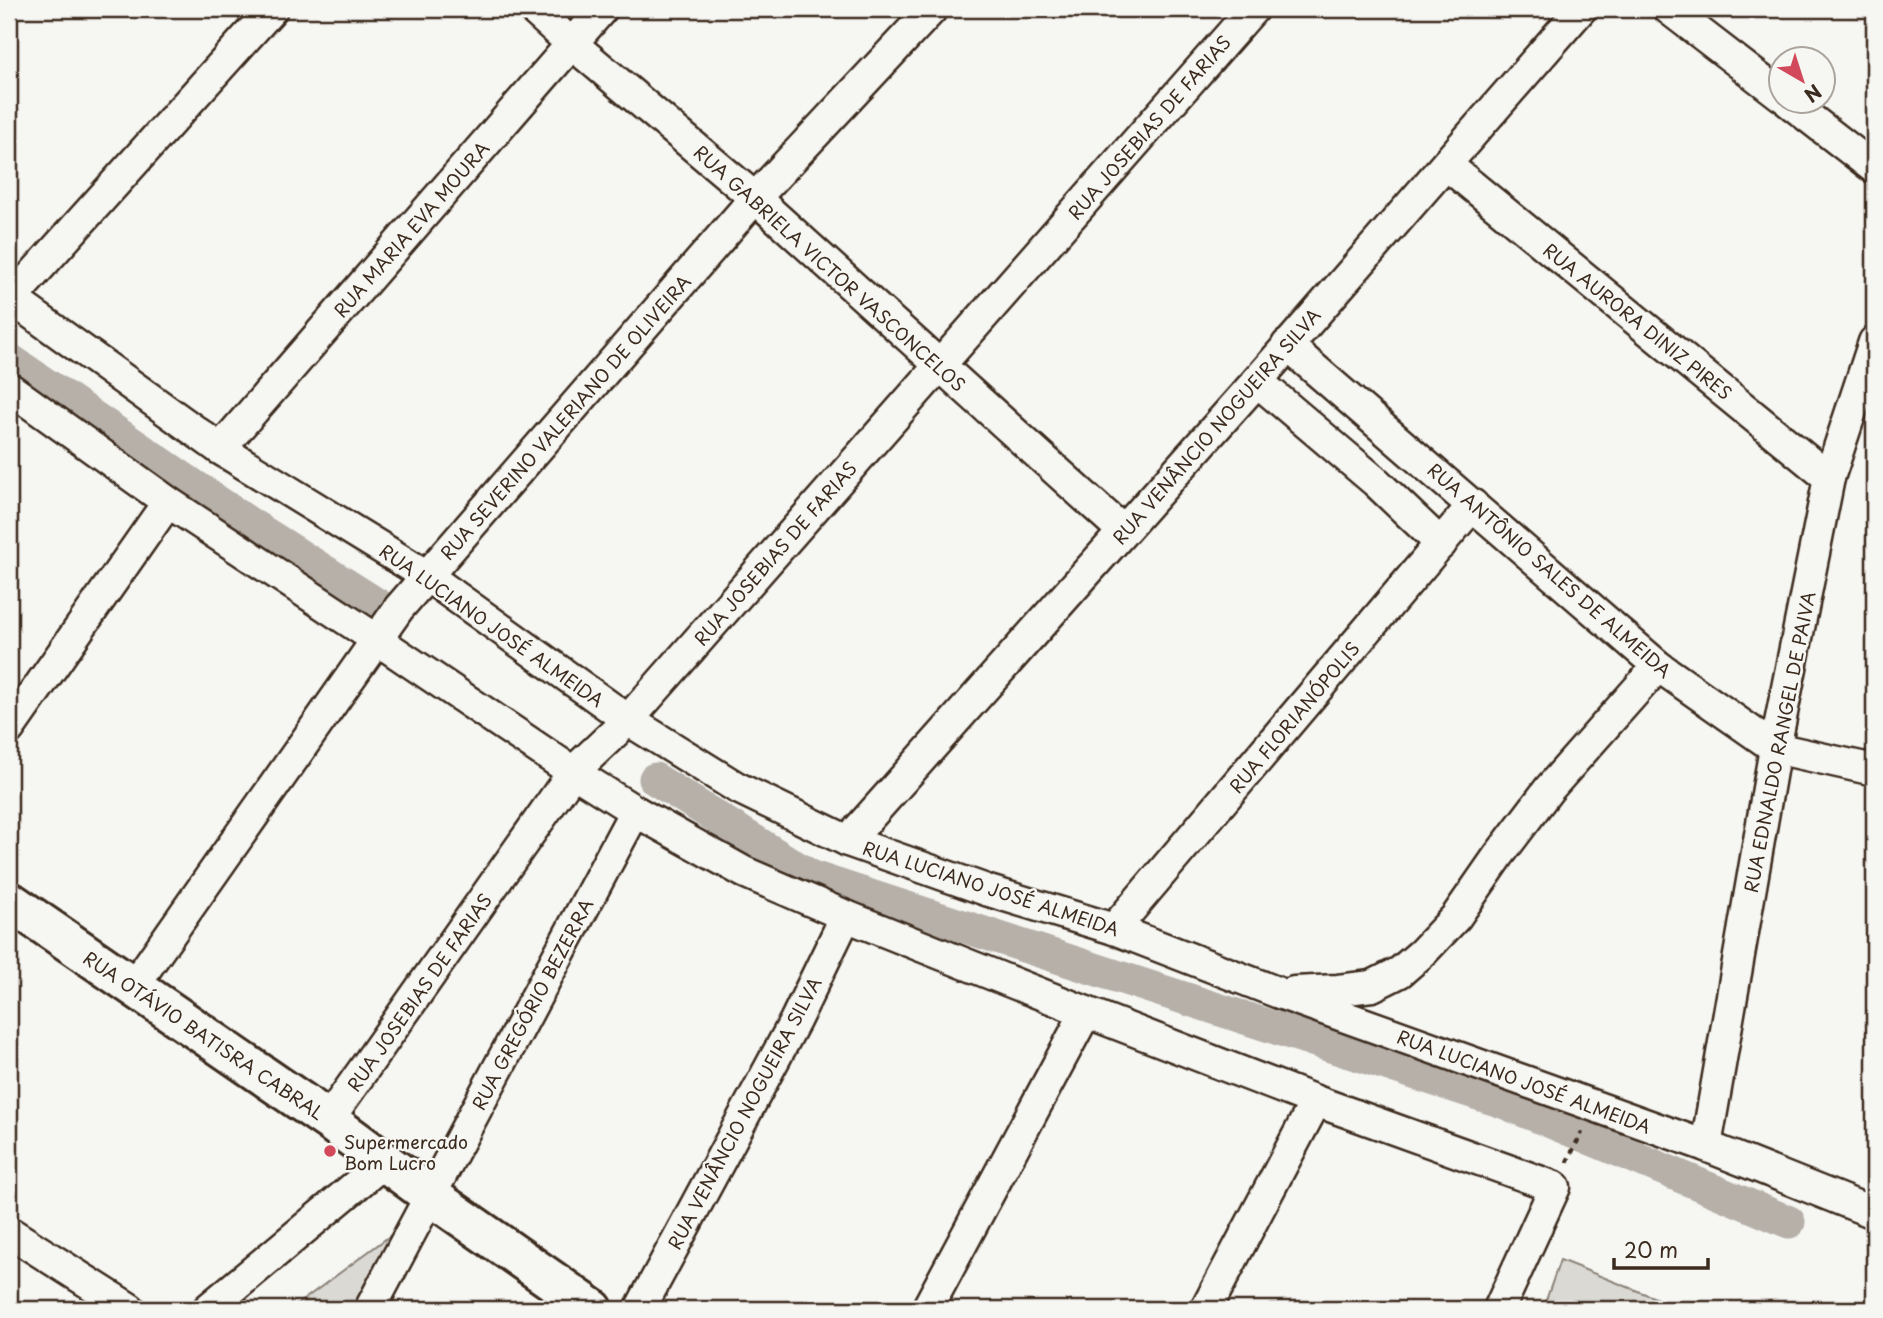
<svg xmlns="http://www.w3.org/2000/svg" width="1883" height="1318" viewBox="0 0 1883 1318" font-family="'Playpen Sans',sans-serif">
  <rect width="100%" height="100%" fill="#f6f6f2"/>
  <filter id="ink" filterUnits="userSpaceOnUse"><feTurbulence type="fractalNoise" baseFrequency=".0143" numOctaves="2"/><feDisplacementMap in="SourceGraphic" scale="14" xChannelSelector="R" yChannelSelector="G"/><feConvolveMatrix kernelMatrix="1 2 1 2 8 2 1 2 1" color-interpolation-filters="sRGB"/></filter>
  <g filter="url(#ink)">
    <g fill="#dad9d3" stroke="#8a8278" stroke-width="2">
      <polygon points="418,1215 367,1309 291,1309"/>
      <polygon points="1560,1260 1683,1309 1543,1309"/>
    </g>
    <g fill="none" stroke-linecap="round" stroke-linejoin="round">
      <g stroke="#b6b0a9" stroke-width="33">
        <polyline points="9,359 250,524 389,612"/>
        <polyline points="655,779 812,877 1503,1102 1789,1222"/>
      </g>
      <defs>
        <g id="minor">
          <polyline points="533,9 571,43 755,198 1123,531"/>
          <polyline points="1669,9 1782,96"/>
          <polyline points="1789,102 1874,168"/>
          <polyline points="1447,165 1829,478"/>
          <polyline points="9,297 220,449 427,576 628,720 736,787 848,841 989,891 1114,929 1279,993 1706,1146 1874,1213"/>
          <polyline points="11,299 272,9"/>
          <polyline points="1287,345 1658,666 1775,748 1874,770"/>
          <polyline points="1257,381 1376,482 1441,544"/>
          <polyline points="9,388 168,502 376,639 573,772 635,811 744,872 846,916 1086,1012 1316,1101 1555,1187 1499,1309"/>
          <polyline points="220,449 602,9"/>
          <polyline points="9,729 168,502"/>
          <polyline points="848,841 1257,381 1581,9"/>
          <polyline points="1114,929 1473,505"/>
          <polyline points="133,987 399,608 755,198 932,9"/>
          <polyline points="1294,992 1338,990 1372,986 1400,972 1422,953 1456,917 1499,855 1549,789 1658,666"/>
          <polyline points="328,1120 573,772 628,720 1253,9"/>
          <polyline points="1706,1146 1775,748 1829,478 1874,342"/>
          <polyline points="9,1232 130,1309"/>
          <polyline points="208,1309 384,1162"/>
          <polyline points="370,1309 635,811"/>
          <polyline points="640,1309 795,1021 846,916"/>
          <polyline points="927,1309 1086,1012"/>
          <polyline points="1206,1309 1316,1101"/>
        </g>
        <polyline id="tertiary" points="9,901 328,1120 431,1196 593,1309"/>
      </defs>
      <use href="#minor" stroke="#3b2a1e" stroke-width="35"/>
      <use href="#tertiary" stroke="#3b2a1e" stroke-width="44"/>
      <polyline stroke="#3b2a1e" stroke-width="4.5" stroke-dasharray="5 5" stroke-linecap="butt" points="1567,1162 1582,1132"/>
      <use href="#minor" stroke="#f6f6f2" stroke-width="30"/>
      <use href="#tertiary" stroke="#f6f6f2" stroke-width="38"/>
    </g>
  </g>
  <circle fill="#d1495b" stroke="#f6f6f2" stroke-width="2.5" cx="330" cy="1151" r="7"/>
  <g text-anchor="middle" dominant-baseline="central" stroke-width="5" stroke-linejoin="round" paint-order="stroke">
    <g font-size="18" fill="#3b2a1e" stroke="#f6f6f2">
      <text transform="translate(1149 127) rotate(-49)">RUA JOSEBIAS DE FARIAS</text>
      <text transform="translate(411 229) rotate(-49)">RUA MARIA EVA MOURA</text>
      <text transform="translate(830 268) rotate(42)">RUA GABRIELA VICTOR VASCONCELOS</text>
      <text transform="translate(1638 321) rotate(39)">RUA AURORA DINIZ PIRES</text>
      <text transform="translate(565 417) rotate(-49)">RUA SEVERINO VALERIANO DE OLIVEIRA</text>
      <text transform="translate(1216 426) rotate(-49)">RUA VENÂNCIO NOGUEIRA SILVA</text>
      <text transform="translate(775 553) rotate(-49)">RUA JOSEBIAS DE FARIAS</text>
      <text transform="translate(1550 570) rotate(41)">RUA ANTÔNIO SALES DE ALMEIDA</text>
      <text transform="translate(492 625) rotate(35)">RUA LUCIANO JOSÉ ALMEIDA</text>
      <text transform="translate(1294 717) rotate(-50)">RUA FLORIANÓPOLIS</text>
      <text transform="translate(1779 742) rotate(-79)">RUA EDNALDO RANGEL DE PAIVA</text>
      <text transform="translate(991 888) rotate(18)">RUA LUCIANO JOSÉ ALMEIDA</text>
      <text transform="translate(419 992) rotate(-55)">RUA JOSEBIAS DE FARIAS</text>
      <text transform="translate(532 1004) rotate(-62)">RUA GREGÓRIO BEZERRA</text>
      <text transform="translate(204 1035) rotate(34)">RUA OTÁVIO BATISRA CABRAL</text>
      <text transform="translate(1524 1081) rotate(20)">RUA LUCIANO JOSÉ ALMEIDA</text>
      <text transform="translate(744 1113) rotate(-62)">RUA VENÂNCIO NOGUEIRA SILVA</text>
    </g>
    <g font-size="18" fill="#3b2a1e" stroke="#f6f6f2" text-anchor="start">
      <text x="344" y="1141">Supermercado<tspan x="344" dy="21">Bom Lucro</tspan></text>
    </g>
  </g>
  <rect width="1883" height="1318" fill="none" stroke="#f6f6f2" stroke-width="35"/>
  <rect x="18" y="18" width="1848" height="1283" fill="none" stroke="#3b2a1e" stroke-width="2.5" filter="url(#ink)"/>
  <g transform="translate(1802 80) rotate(141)"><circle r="33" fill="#f6f6f2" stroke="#aba49d" stroke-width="2"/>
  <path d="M0-5L12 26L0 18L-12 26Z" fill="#d1495b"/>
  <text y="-10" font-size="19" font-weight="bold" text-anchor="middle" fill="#3b2a1e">N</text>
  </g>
  <path d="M1614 1258v10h94v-10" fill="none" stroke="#3b2a1e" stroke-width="3.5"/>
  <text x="1624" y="1258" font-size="21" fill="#3b2a1e" stroke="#f6f6f2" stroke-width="5" paint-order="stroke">20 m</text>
</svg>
